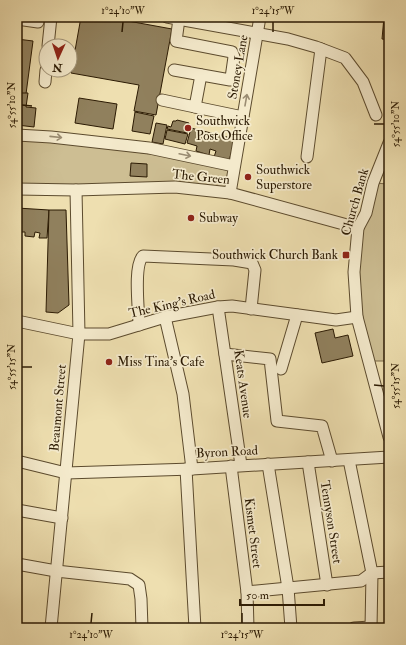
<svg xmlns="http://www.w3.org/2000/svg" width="406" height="645" viewBox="0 0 406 645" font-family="'IM FELL Double Pica',serif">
  <rect width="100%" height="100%" fill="#eedfb0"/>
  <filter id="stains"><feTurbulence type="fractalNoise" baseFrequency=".005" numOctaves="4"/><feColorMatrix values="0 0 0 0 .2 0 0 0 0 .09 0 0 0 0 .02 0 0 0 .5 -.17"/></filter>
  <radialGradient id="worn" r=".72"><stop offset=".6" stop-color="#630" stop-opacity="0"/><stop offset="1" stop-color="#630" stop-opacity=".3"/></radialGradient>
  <g fill="#cdbe93" stroke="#7c6c4b">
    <polygon points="17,135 234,166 230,193 17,189"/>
    <polygon points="373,183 389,184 389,361 369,361 357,317 358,228"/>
  </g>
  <g fill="#90805d" stroke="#2b1a03">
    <polygon points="81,17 106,17 172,29 156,115 134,111 139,85 71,73"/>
    <polygon points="384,17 389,17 389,40 382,39"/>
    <polygon points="17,39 33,41 26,94 17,93"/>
    <polygon points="17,93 28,93 26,107 36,108 34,127 17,125"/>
    <polygon points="79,98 117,104 113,129 75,123"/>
    <polygon points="135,112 154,116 150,134 132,131"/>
    <polygon points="177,120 189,123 187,133 167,129 168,126 171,127 173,121 176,121"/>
    <polygon points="156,123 167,125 163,144 152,142"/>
    <polygon points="191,128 235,139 229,161 214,157 216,151 210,149 209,155 196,151 197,146 187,143"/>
    <polygon points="167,130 188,134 185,144 165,139"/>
    <polygon points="131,163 147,164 147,177 130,176"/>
    <polygon points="17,208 49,210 47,238 39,238 40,233 35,232 34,237 25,236 25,232 18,232 17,236"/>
    <polygon points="49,210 66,210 69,305 58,313 46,312"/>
    <polygon points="333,329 335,338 348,335 353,356 322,363 315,333"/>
  </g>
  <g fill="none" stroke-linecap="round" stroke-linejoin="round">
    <defs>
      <g id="minor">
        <polyline points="167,17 288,39 316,47 345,58 363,82 376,115"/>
        <polyline points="17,19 38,22"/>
        <polyline points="48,46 51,17"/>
        <polyline points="174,70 230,80 231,78 234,57 232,52 176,41 179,19"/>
        <polyline points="45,82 46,70"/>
        <polyline points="162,100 195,107 201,75"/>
        <polyline points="195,107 243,117"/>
        <polyline points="17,135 51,137 149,148 234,166"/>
        <polyline points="389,143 373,183 366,213 358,228 354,272 357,317 389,437"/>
        <polyline points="307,157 321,49"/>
        <polyline points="17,189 76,190 175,187 230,193 358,228"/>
        <polyline points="230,193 260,17"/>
        <polyline points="218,307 241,465"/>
        <polyline points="165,317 183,394 192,469"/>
        <polyline points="17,321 79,334 109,334 165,317 218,307 232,306 336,320 357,317"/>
        <path d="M139 325C139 310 133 266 143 256L234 260 252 263 255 270 251 309"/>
        <polyline points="225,354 270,359 277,421 322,426 332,461"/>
        <polyline points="281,369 297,315"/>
        <polyline points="349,460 372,573 371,628"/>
        <polyline points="17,461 66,473 192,469 389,457"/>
        <polyline points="308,462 327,585"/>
        <polyline points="268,464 288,588 291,628"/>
        <polyline points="231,466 247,592 248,628"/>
        <polyline points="186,469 195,628"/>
        <polyline points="17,510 62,518"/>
        <polyline points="17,564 56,571 130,579 139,585 141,599 142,628"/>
        <polyline points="372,573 389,572"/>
        <polyline points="247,592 361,581 372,573"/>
        <polyline points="51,628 79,334 76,190"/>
        <polyline points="354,628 371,627"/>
      </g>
    </defs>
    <use href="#minor" stroke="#5c4b2e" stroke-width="13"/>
    <use href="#minor" stroke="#f4eacc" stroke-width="11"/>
  </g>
  <defs><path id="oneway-shaft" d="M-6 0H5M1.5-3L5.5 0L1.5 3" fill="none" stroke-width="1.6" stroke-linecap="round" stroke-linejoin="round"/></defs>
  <g stroke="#9a8c72">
    <use href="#oneway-shaft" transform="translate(246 100) rotate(-80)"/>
    <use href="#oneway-shaft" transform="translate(56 137) rotate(6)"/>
    <use href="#oneway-shaft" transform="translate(185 155) rotate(12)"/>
  </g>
  <path fill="none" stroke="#2b1a03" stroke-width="1.5" d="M122 32 123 22M273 32V22M22 105 32 106M374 124H384M22 367H32M374 385 384 386M91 623 92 613M242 623V613"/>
  <g fill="#8f2418" stroke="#f4eacc" stroke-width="1.5">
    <circle cx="188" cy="128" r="4"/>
    <circle cx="248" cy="177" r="4"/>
    <circle cx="191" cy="218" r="4"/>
    <rect x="342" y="251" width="8" height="8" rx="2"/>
    <circle cx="109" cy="362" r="4"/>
  </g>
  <g text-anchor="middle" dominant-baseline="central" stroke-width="3.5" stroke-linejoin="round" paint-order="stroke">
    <g font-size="13" fill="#2b1a03" stroke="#f4eacc">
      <text transform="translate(238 67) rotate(-80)">Stoney Lane</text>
      <text transform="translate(201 177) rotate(6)">The Green</text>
      <text transform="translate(355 202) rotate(-74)">Church Bank</text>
      <text transform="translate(172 304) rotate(-13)">The King's Road</text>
      <text transform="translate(243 384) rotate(82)">Keats Avenue</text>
      <text transform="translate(58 408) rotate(-85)">Beaumont Street</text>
      <text transform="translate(227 452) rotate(-3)">Byron Road</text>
      <text transform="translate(331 522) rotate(81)">Tennyson Street</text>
      <text transform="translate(253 533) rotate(83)">Kismet Street</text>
    </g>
    <g font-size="13" fill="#2b1a03" stroke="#f4eacc" text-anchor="start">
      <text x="196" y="121">Southwick<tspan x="196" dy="15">Post Office</tspan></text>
      <text x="256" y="170">Southwick<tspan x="256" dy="15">Superstore</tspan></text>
      <text x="199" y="218">Subway</text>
      <text x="338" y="255" text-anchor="end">Southwick Church Bank</text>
      <text x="117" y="362">Miss Tina's Cafe</text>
    </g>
  </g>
  <rect width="406" height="645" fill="none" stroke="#eedfb0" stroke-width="44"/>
  <g transform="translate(58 58) rotate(183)"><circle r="19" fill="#f4eacc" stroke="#a4977c"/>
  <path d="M0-3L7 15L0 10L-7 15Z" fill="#8f2418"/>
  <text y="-6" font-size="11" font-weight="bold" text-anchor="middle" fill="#2b1a03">N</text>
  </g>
  <path d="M240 599v6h84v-6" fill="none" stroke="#2b1a03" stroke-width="2"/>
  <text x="246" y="599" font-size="12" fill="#2b1a03" stroke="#f4eacc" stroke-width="3" paint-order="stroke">50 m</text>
  <rect x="22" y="22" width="362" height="601" fill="none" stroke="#2b1a03" stroke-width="1.5"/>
  <g font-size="10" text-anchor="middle" fill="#2b1a03">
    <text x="123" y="14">1°24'10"W</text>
    <text x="273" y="14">1°24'15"W</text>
    <text transform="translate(11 105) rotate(-90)" y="4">54°55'10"N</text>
    <text transform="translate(395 124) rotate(-90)" y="4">54°55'10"N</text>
    <text transform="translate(11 367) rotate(-90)" y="4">54°55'15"N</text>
    <text transform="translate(395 386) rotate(-90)" y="4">54°55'15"N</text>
    <text x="91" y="638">1°24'10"W</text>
    <text x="242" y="638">1°24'15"W</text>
  </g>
  <rect width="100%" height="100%" filter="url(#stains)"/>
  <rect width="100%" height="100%" fill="url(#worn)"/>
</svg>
